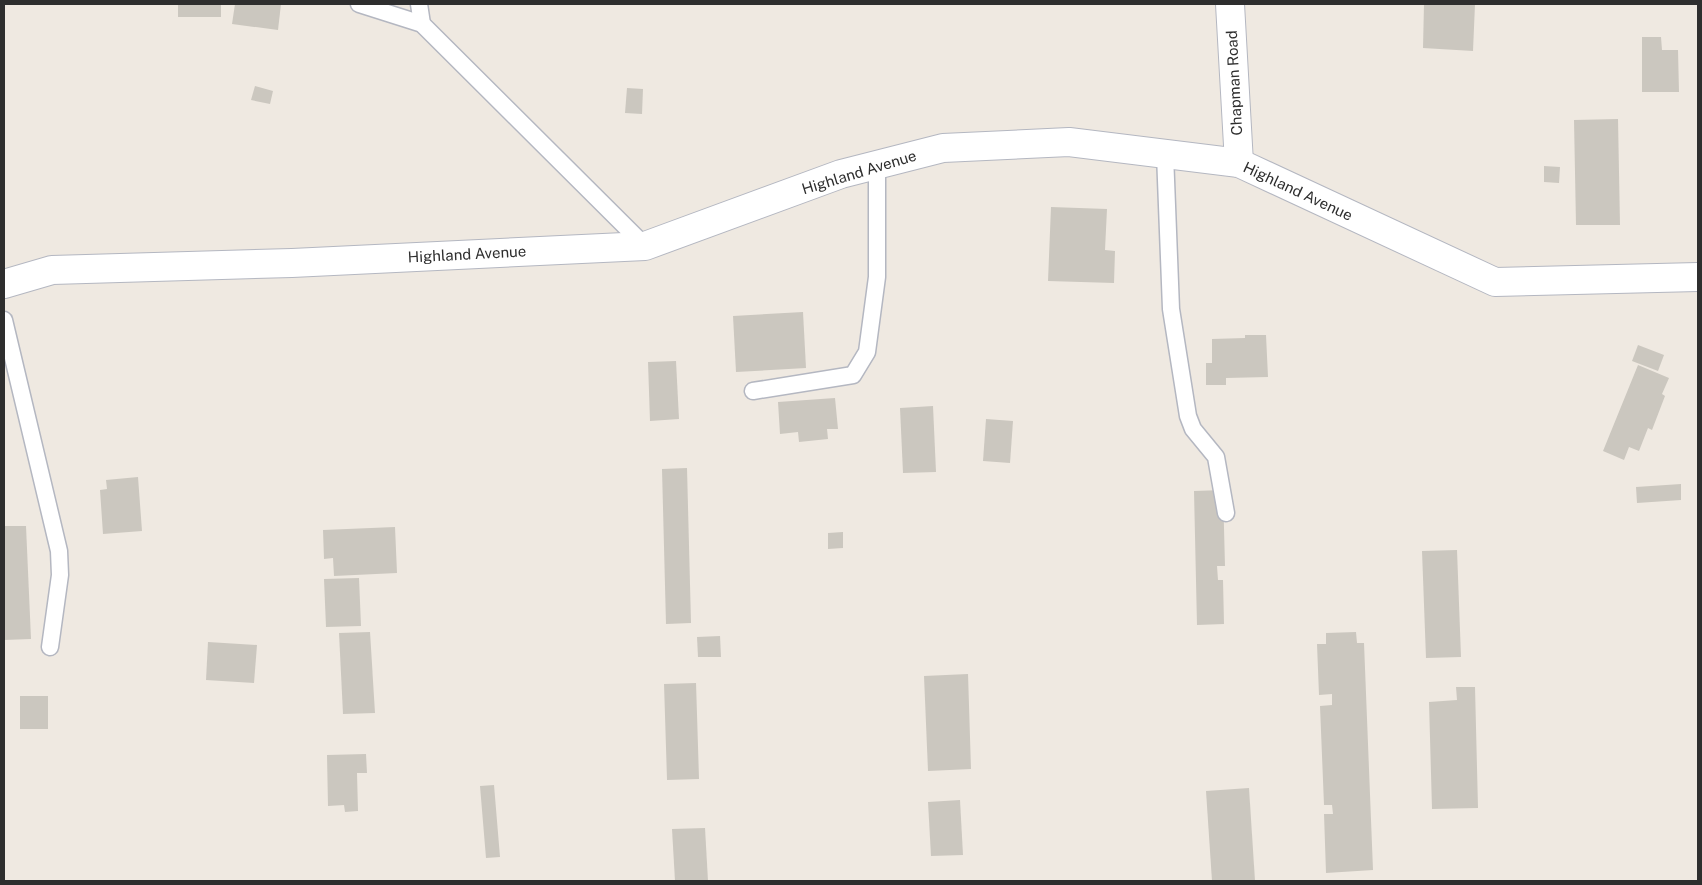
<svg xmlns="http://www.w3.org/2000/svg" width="1702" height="885" viewBox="0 0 1702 885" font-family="'Public Sans',sans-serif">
  <rect width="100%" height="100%" fill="#efe9e1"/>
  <g fill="#cbc7bf">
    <rect x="178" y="4" width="43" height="13"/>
    <polygon points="235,4 281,4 278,30 232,24"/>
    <polygon points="1424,4 1475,4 1473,51 1423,48"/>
    <polygon points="1642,37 1661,37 1662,50 1678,50 1679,92 1642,92"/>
    <polygon points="255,86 273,91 270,104 251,100"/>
    <polygon points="627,88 643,89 642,114 625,113"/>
    <polygon points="1618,119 1620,225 1576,225 1574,120"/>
    <polygon points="1544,166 1560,167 1559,183 1544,182"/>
    <polygon points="1051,207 1107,209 1105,250 1115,251 1114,283 1048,281"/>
    <polygon points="803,312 806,368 736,372 733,316"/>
    <polygon points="1245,335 1266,335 1268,377 1226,378 1226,385 1206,385 1206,363 1212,363 1212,339 1245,338"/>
    <polygon points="1638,345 1664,355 1658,371 1632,361"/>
    <polygon points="676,361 679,419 650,421 648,362"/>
    <polygon points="1638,365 1669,378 1662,394 1665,396 1652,430 1648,428 1639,451 1629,447 1624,460 1603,451"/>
    <polygon points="835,398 838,429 827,429 828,439 799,442 798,432 780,434 778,402"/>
    <polygon points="933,406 936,472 903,473 900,408"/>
    <polygon points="986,419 1013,421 1010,463 983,461"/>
    <polygon points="687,468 691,623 666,624 662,469"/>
    <polygon points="138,477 142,531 103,534 100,490 107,489 106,480"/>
    <polygon points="1681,484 1681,500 1637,503 1636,487"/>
    <polygon points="1223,490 1225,566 1217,566 1218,580 1223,580 1224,624 1197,625 1194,491"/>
    <polygon points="4,526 26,526 31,639 4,640"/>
    <polygon points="395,527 397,573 334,576 333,558 324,559 323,530"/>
    <polygon points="843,532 843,548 828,549 828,533"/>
    <polygon points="1457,550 1461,657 1426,658 1422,551"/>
    <polygon points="359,578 361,626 326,627 324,579"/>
    <polygon points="370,632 375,713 343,714 339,633"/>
    <polygon points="1356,632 1357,643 1364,643 1373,870 1326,873 1324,814 1333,814 1332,805 1324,805 1320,706 1332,705 1332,694 1319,695 1317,644 1326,644 1326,633"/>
    <polygon points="720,636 721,657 698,657 697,637"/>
    <polygon points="208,642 257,645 254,683 206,680"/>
    <polygon points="968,674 971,769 928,771 924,676"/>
    <polygon points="696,683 699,779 667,780 664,684"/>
    <polygon points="1456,687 1475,687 1478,808 1432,809 1429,702 1457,700"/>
    <rect x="20" y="696" width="28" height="33"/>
    <polygon points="366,754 367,773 357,773 358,811 345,812 344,805 328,806 327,755"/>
    <polygon points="494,785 500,857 486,858 480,786"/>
    <polygon points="1249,788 1255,881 1212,881 1206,791"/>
    <polygon points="960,800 963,855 931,856 928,802"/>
    <polygon points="705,828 708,881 675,881 672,829"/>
  </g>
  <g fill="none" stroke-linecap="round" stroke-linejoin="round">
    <defs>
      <g id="lane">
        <polyline points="359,4 422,24 645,246"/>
        <polyline points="419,4 422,24"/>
        <polyline points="1165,154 1171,309 1188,416 1193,429 1216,457 1226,513"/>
        <polyline points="4,320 59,551 60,575 50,647"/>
        <polyline points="753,391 853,375 867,352 877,277 877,165"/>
      </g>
      <g id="street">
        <polyline points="1230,4 1239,163"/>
        <polyline points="4,284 52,270 292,263 645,246 841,174 943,148 1069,142 1239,163 1495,282 1698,277"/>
      </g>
    </defs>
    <use href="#lane" stroke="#b4b7c1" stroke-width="19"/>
    <use href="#street" stroke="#b4b7c1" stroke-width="30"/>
    <use href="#lane" stroke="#fff" stroke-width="16"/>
    <use href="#street" stroke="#fff" stroke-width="28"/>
  </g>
  <g text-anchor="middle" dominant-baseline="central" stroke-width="4" stroke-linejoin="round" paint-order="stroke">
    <g font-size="15" fill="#2e2e2e" stroke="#fff">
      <text transform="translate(1234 83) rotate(-93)">Chapman Road</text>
      <text transform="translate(859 172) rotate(-17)">Highland Avenue</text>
      <text transform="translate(1298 191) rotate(25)">Highland Avenue</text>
      <text transform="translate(467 254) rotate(-3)">Highland Avenue</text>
    </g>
  </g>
  <rect width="1702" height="885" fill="none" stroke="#2e2e2e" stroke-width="10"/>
</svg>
